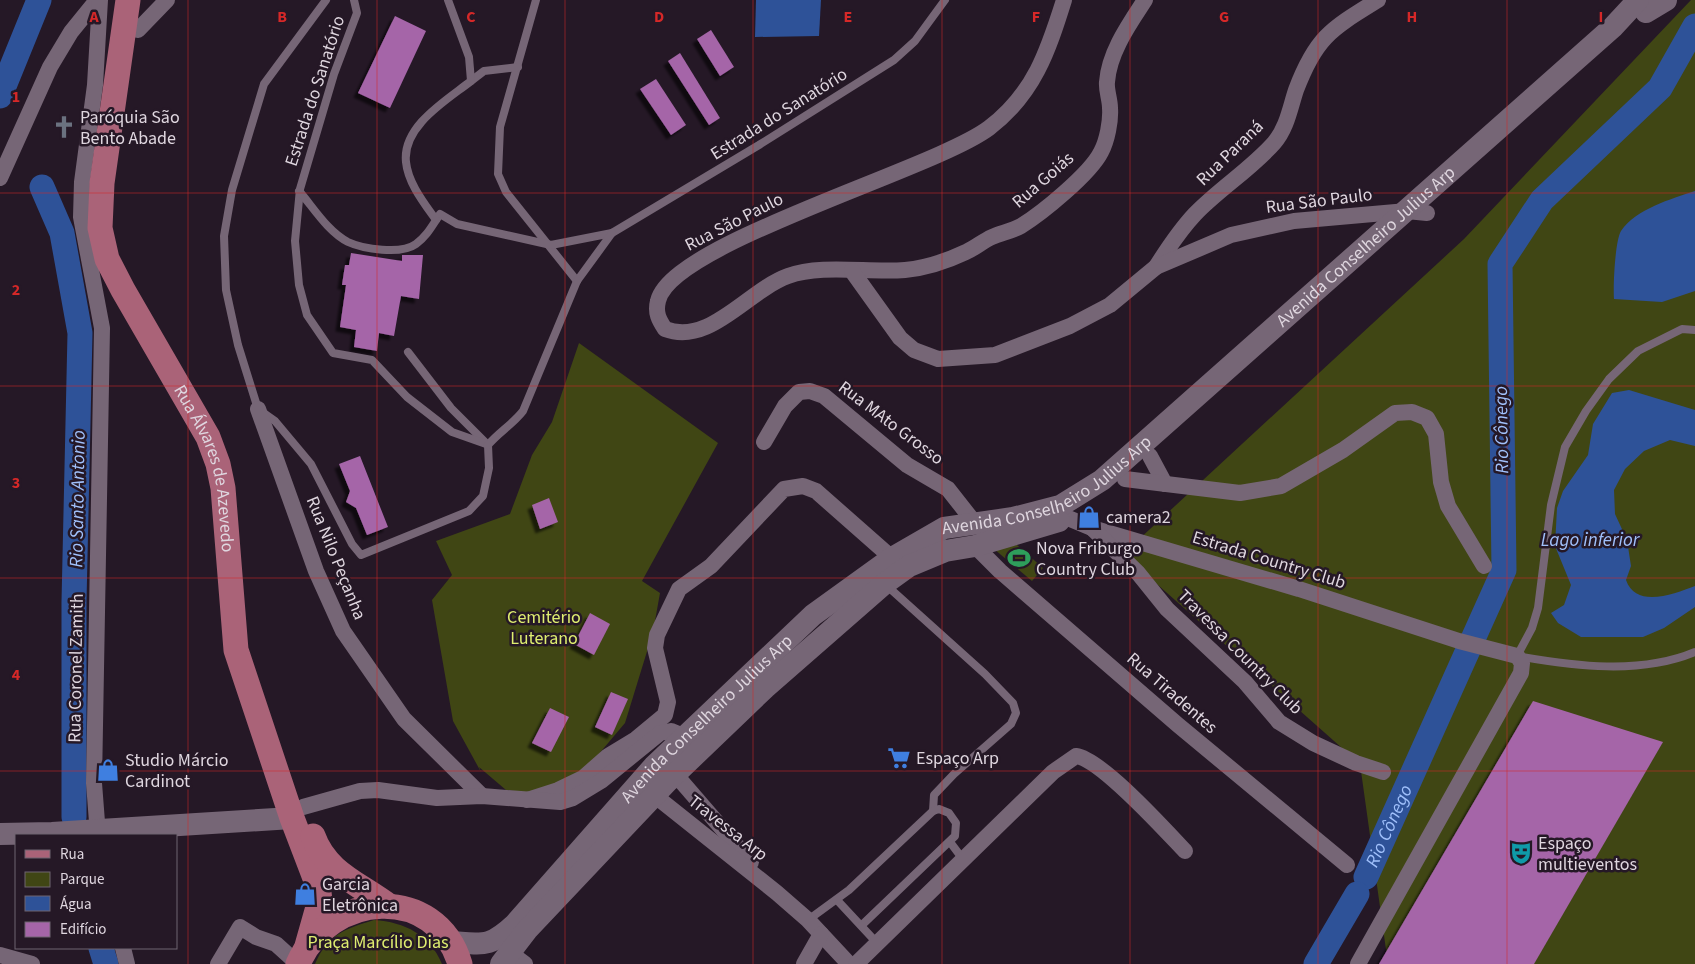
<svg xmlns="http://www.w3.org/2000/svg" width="1695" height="964" viewBox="0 0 1695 964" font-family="'Source Sans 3',sans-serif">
  <defs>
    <filter id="shadow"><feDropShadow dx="-4.5" dy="4.5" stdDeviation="1" flood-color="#0009"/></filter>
  </defs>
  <rect width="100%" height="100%" fill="#251826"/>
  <g fill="#404614">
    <polygon points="1691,0 1695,0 1695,964 1388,964 1360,764 1123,554 1464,239"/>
    <polygon points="579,343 718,443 642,581 660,593 653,632 625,723 587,768 540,794 506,790 479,767 481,772 453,721 432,600 452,575 436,541 510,514 532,455 552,422"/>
    <polygon points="1017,545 1043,568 1032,581 994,549"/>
    <path d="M374 920C405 922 430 935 442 964H315C328 934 345 929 374 920Z"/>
  </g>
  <g fill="#2e5298">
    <polygon points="756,0 821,0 819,36 755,37"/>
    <path d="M1695 191V291L1662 302 1614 299C1613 286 1615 241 1621 231 1636 209 1671 199 1695 191Z"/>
    <path d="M1629 390 1695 410V446L1670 440 1644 451 1625 469 1614 490 1615 514 1627 540 1631 566 1626 580C1636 609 1674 594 1695 586V607L1664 628 1643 637H1581L1558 623 1551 613 1564 605 1571 585 1555 546 1557 508 1563 491 1588 455 1593 424 1612 393Z"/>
  </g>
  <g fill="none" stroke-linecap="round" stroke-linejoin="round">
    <g stroke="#2e5298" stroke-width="25">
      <polyline points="0,96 39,0"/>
      <polyline points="42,187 62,233 80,333 74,602 74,817"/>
      <path id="s1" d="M1366 877 1504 570 1500 264 1542 200 1660 88 1695 26"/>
      <polyline points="101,948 106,964"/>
      <polyline points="1316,964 1357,894"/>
    </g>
  </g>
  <g fill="#a565a8" filter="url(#shadow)">
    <polygon points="395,16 426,31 390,108 358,93"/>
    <polygon points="711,30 734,67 720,76 697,39"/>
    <polygon points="680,53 720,118 709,125 668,61"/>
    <polygon points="656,79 686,125 671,135 640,89"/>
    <polygon points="351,253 402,261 402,255 423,255 419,299 401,296 394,336 379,333 377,351 354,347 356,330 340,327 346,285 342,285 345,265 349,265"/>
    <polygon points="360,456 388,527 367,535 356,508 346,502 350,491 339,464"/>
    <polygon points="549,498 558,522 540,529 532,505"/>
    <polygon points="590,613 610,624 594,655 574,644"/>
    <polygon points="611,692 628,699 612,735 595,727"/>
    <polygon points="1533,701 1663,742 1534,964 1379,964"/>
    <polygon points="550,708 569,717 551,752 532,743"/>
  </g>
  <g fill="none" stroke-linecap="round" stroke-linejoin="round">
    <g stroke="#766676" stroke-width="8">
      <polyline points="326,0 264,84 232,190 224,236 226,290 238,345 258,409 275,421 311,464 352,544 361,555 469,511 483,496 489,468 488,445 451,408 408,352"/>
      <polyline points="354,0 357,13 334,74 300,189 295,241 299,285 307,315 333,353 372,360 407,397 452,432 486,444"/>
      <polyline points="536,0 500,127 498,174 506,192 577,281"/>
      <polyline points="471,81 484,71 518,67"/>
      <path d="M299 191C313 207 328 232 348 242 363 249 401 255 416 244 427 236 432 226 440 214L457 224 551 245 612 233 759 145 894 60 915 41 945 0"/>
      <path d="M436 220C424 203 408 183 406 162 402 126 447 100 471 81L469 57 448 0"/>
      <path d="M1695 330 1682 329 1638 351 1609 379 1586 411 1565 447 1551 505 1538 608 1532 628 1517 656C1573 666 1641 675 1695 652"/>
      <path d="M488 445C499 432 513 424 523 411L577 281 612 233"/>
      <polyline points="886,585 985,674 1013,703 1016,713 1011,724 954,774 934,795 933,811"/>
      <polyline points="950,842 962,858"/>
      <polyline points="837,900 877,943"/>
      <polyline points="808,920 849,890 933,811 939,809 949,813 956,823 955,836 862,925"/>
    </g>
    <g stroke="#766676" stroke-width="16">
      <path d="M1064 0C1048 51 1034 94 989 128 933 170 671 243 658 301 655 313 659 320 665 329 710 346 747 291 788 276 821 264 869 273 905 270 926 268 947 261 966 252 975 248 983 241 992 237 1001 233 1012 231 1021 226 1042 213 1090 174 1101 152 1107 141 1111 121 1110 108 1110 99 1106 90 1107 82 1109 52 1130 23 1145 0"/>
      <polyline points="138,30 167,0"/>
      <polyline points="0,178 50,67 71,32 97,0"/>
      <path d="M1156 267C1168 248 1180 230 1195 214 1219 189 1251 169 1274 143 1287 128 1290 108 1296 90 1316 37 1331 29 1378 0"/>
      <polyline points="852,271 900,338 914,350 938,359 995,355 1070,326 1110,305 1156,267 1231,235 1294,221 1407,211 1427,213"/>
      <polyline points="258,409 316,571 343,631 404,719 482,796"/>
      <polyline points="764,442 785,406 799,392 810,391 824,396 907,465 948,489 974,522"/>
      <polyline points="1150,456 1165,484"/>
      <polyline points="1125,479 1240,493 1281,486 1343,450 1395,413 1412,412 1427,418 1436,434 1441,482 1448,506 1484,566"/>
      <polyline points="1068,518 1092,528 1299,589 1459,641 1517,656 1522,663 1521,673 1358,964"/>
      <polyline points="1093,529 1138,573 1167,609 1245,682 1279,722 1313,743 1356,763 1383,772"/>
      <polyline points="975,546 1000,571 1178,725 1347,865"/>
      <polyline points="675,774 751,862"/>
      <polyline points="654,795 777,893 808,920 849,964"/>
      <polyline points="527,800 558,790 583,778 608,756 636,739 665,715 668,702 655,648 657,635 679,589 711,566 784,489 803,486 816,491 892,558"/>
      <polyline points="303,807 360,791 378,790 437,798 482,796 560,802 573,798 601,781 660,733 671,731 683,736"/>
      <polyline points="98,835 94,783 102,328 81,217 82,182 95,85 100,0"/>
      <polyline points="123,948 127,964"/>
      <polyline points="509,952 525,964"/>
      <polyline points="0,955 32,964"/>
      <polyline points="218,964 240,927 256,937 276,944 298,964"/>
      <polyline points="804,964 821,934"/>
      <path d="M856 964 1053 772 1076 756C1101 759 1165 830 1185 851"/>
    </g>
    <g stroke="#766676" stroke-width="22">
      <polyline points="1646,12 1666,0"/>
      <polyline points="0,834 52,833 292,818"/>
      <path id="s2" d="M450 942C484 944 489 948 515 924L654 766 813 615 892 558 944 528 1013 518 1060 506 1102 480 1613 27 1638 0"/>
      <polyline points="501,964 527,930 668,781 765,688 884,584 909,566 945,551 975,546 1059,521"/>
    </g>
    <g stroke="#aa6378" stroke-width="25">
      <path id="s3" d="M128 0 102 183 100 228 107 259 123 290 208 437 218 464 223 488 236 650 292 818 318 886 320 900 307 946"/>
      <path d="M313 836C326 873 360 884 389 906"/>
      <path d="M298 964C329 891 436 883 460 964"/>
    </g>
  </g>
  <path fill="none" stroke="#d62828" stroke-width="1" stroke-opacity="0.55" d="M188 0V964M377 0V964M565 0V964M753 0V964M942 0V964M1130 0V964M1318 0V964M1507 0V964M0 193H1695M0 386H1695M0 578H1695M0 771H1695"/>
  <defs>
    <symbol id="church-bare" viewBox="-9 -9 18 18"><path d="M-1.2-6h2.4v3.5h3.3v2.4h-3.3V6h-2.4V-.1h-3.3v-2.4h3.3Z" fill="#6b7280" stroke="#251826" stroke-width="2.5" paint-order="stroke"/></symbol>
    <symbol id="shop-bare" viewBox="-9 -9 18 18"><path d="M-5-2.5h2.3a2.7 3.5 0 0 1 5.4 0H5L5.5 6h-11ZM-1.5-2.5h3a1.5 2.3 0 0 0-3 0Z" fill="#3f7fe0" stroke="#251826" stroke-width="2.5" paint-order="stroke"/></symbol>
    <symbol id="stadium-bare" viewBox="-9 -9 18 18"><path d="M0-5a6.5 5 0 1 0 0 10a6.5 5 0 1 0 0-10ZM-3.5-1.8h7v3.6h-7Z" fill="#2e9e5b" stroke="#251826" stroke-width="2.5" paint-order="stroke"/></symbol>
    <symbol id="supermarket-bare" viewBox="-9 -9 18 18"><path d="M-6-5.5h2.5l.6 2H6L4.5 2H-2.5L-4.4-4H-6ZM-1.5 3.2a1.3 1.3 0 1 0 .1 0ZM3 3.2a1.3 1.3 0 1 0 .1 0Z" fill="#3f7fe0" stroke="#251826" stroke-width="2.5" paint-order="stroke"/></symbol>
    <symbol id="theatre-bare" viewBox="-9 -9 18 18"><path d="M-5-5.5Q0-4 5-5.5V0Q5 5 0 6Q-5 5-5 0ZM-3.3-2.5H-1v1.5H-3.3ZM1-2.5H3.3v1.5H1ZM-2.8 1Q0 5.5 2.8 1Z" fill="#0f9aa8" stroke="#251826" stroke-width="2.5" paint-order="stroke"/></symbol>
  </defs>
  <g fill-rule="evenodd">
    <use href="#church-bare" x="48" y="111" width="32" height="32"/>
    <use href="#shop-bare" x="1073" y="501" width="32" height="32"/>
    <use href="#stadium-bare" x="1003" y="542" width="32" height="32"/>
    <use href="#supermarket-bare" x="883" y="742" width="32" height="32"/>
    <use href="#shop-bare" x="92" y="754" width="32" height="32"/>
    <use href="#theatre-bare" x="1505" y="837" width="32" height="32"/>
    <use href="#shop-bare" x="289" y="878" width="32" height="32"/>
  </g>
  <g text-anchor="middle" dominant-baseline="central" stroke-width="5" stroke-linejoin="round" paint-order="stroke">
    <g font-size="18" fill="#dfd6df" stroke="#251826">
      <text transform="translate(315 91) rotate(-72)">Estrada do Sanatório</text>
      <text transform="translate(779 114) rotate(-32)">Estrada do Sanatório</text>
      <text transform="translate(1230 153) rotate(-44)">Rua Paraná</text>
      <text transform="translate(1043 180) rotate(-41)">Rua Goiás</text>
      <text transform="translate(1319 201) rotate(-7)">Rua São Paulo</text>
      <text transform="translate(734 222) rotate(-27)">Rua São Paulo</text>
      <text stroke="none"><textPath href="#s2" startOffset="1178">Avenida Conselheiro Julius Arp</textPath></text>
      <text transform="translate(891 423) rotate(37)">Rua MAto Grosso</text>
      <text stroke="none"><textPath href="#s3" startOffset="496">Rua Álvares de Azevedo</textPath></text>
      <text stroke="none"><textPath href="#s2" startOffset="772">Avenida Conselheiro Julius Arp</textPath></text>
      <text transform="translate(336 558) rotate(68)">Rua Nilo Peçanha</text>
      <text transform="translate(1269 560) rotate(17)">Estrada Country Club</text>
      <text transform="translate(1240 652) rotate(45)">Travessa Country Club</text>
      <text transform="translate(76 668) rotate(-89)">Rua Coronel Zamith</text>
      <text transform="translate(1172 693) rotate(41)">Rua Tiradentes</text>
      <text stroke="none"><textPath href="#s2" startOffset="352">Avenida Conselheiro Julius Arp</textPath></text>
      <text transform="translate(728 828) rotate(38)">Travessa Arp</text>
    </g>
    <g font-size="18" fill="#dfd6df" stroke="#251826" text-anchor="start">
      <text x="80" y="117">Paróquia São<tspan x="80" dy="21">Bento Abade</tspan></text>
      <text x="1106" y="517">camera2</text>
      <text x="1036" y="548">Nova Friburgo<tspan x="1036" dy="21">Country Club</tspan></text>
      <text x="916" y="758">Espaço Arp</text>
      <text x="125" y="760">Studio Márcio<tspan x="125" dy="21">Cardinot</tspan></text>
      <text x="1538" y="843">Espaço<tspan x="1538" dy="21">multieventos</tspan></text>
      <text x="322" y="884">Garcia<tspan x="322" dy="21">Eletrônica</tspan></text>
    </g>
    <g font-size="18" fill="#dfee70" stroke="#251826">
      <text x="544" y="617">Cemitério<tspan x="544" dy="21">Luterano</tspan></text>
      <text x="378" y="942">Praça Marcílio Dias</text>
    </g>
    <g font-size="19" font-style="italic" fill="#a0c0fb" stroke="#251826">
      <text transform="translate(1502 430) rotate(-91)">Rio Cônego</text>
      <text transform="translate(78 499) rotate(-89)">Rio Santo Antonio</text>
      <text x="1590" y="540">Lago inferior</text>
      <text stroke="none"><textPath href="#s1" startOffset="56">Rio Cônego</textPath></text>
    </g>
  </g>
  <g font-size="16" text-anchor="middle" font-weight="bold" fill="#d62828" stroke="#251826" stroke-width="5" stroke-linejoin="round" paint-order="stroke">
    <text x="94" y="22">A</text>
    <text x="282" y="22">B</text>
    <text x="471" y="22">C</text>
    <text x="659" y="22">D</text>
    <text x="848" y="22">E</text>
    <text x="1036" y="22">F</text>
    <text x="1224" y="22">G</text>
    <text x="1412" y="22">H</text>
    <text x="1601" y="22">I</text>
    <text x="16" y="102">1</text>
    <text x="16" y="295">2</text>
    <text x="16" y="488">3</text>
    <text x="16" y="680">4</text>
  </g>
  <rect x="15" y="834" width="162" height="115" fill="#251826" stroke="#6f6470"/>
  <rect x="25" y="850" width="25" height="8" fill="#aa6378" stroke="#6f6470"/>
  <text x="60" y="859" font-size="15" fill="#dfd6df">Rua</text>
  <rect x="25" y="872" width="25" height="15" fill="#404614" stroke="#6f6470"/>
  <text x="60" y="884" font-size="15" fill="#dfd6df">Parque</text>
  <rect x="25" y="896" width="25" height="15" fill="#2e5298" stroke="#6f6470"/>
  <text x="60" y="909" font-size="15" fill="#dfd6df">Água</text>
  <rect x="25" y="922" width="25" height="15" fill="#a565a8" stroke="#6f6470"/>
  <text x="60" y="934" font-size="15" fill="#dfd6df">Edifício</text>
</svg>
